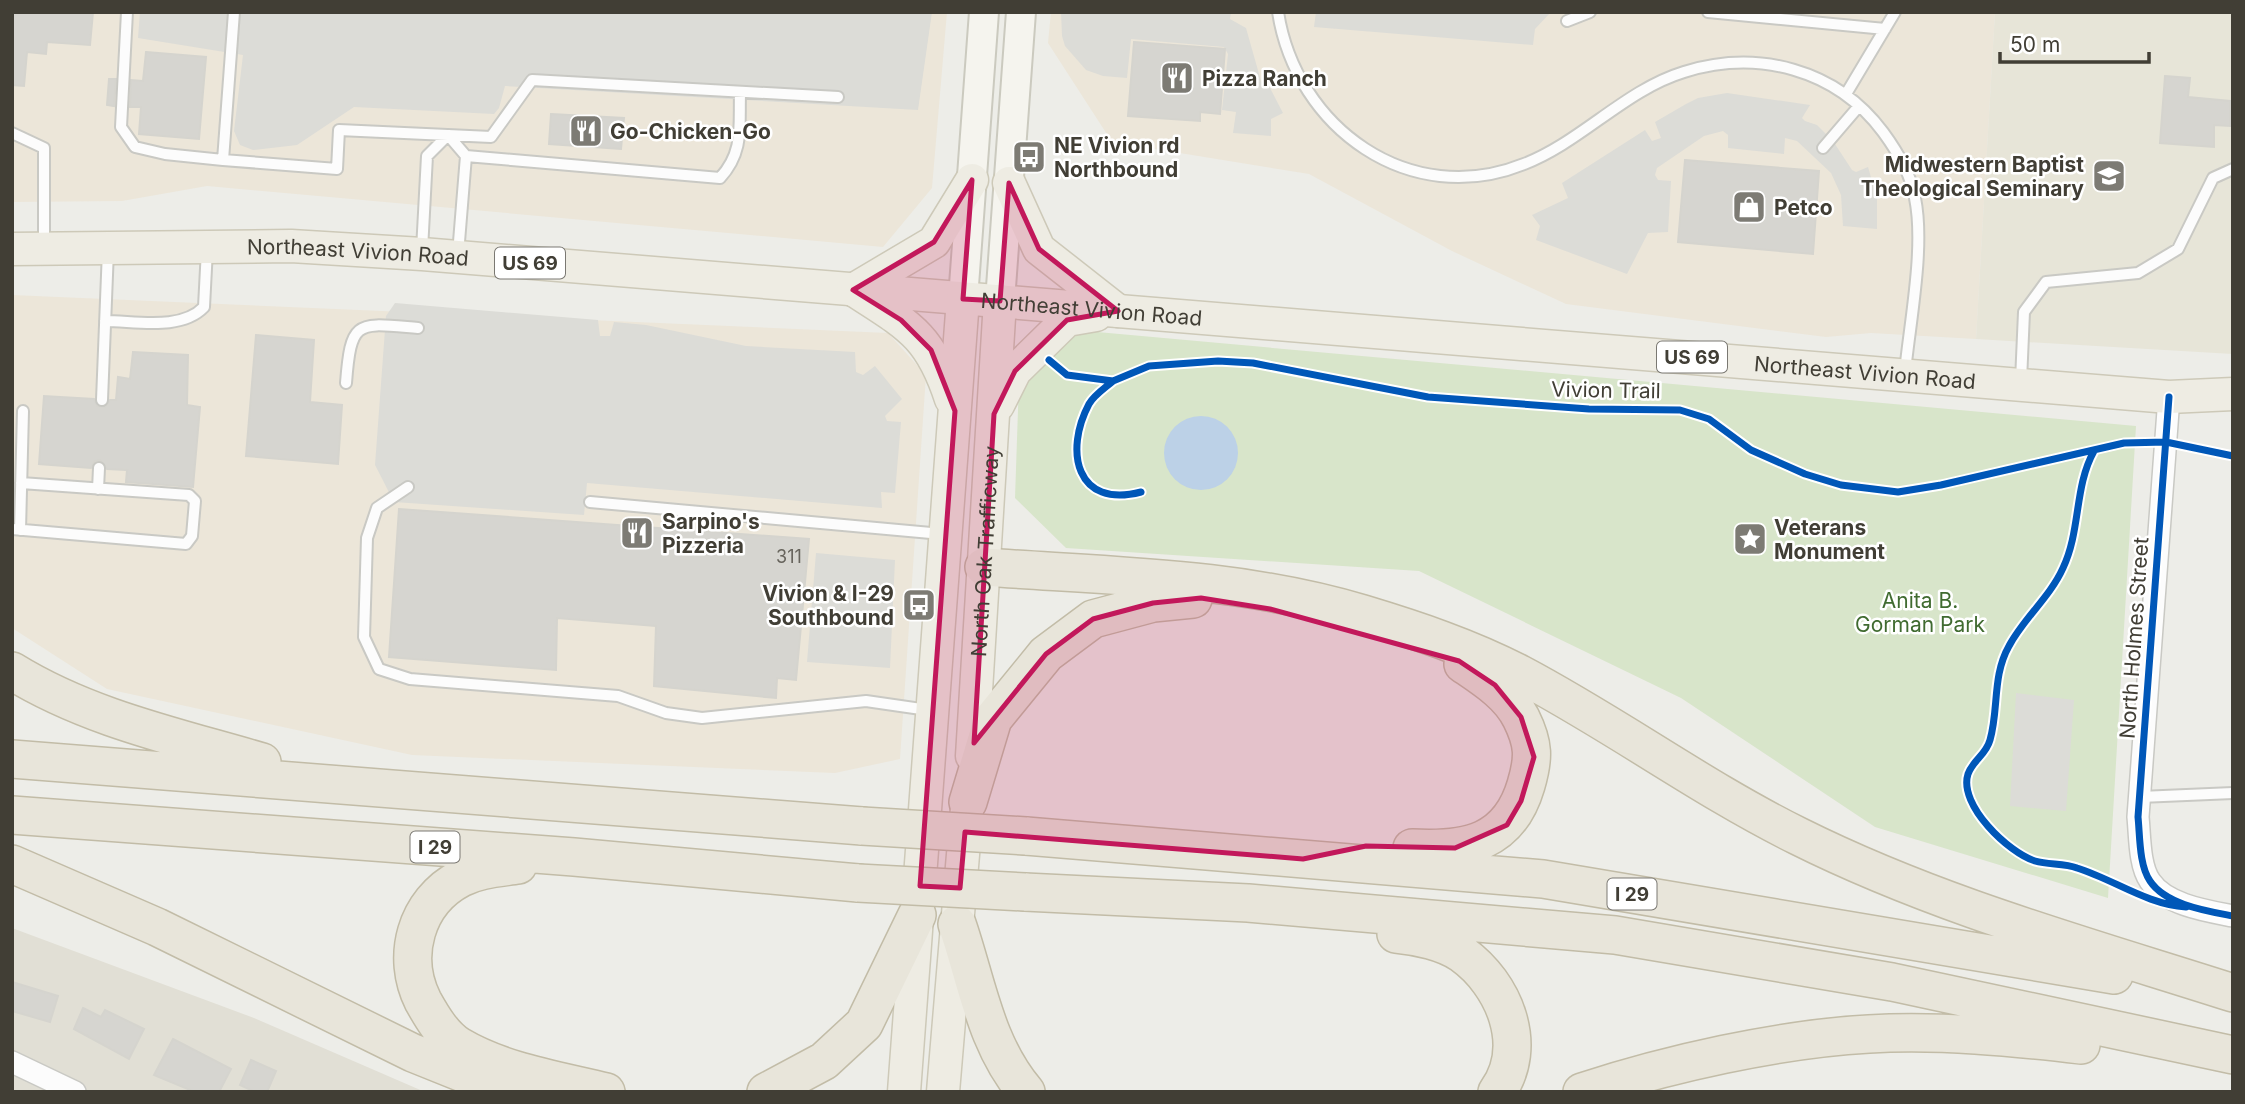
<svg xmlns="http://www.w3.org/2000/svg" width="2245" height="1104" font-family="Inter,sans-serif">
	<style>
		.residential { fill: #e1dfd5 }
		.commercial { fill: #ece6d9 }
		.education { fill: #e7e5d8 }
		.green { fill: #d8e5ca }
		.parking { fill: #dcdcd7 }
		.water { fill: #bcd1e7 }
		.building { fill: #d6d5d0; stroke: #d5d4ce; stroke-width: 2 }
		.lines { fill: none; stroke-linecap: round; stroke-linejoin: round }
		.service-casing { stroke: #c9c9c4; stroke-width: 14 }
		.minor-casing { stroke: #c9c9c4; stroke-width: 24 }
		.secondary-casing { stroke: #cbcabf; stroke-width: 32 }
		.primary-casing { stroke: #cdc9b8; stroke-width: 35 }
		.motorway-casing { stroke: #c2bca7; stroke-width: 40 }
		.service { stroke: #fcfcfc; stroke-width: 10 }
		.minor { stroke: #fcfcfc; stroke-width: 21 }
		.secondary { stroke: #f5f4ee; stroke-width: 28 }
		.primary { stroke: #eeece3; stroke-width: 32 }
		.motorway { stroke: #e8e5da; stroke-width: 37 }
		.motorway-bridge-casing { stroke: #c2bca7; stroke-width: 40; stroke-linecap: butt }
		.motorway-bridge { stroke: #e8e5da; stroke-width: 37 }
		.cycleway-casing { stroke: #fff; stroke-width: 11 }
		.cycleway { stroke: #0057b8; stroke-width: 7 }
		.marked { fill: #c2185b; fill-opacity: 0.2; stroke: #c2185b; stroke-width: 5; stroke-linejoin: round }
		.labels { text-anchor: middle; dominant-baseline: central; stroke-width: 5; stroke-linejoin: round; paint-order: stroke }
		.number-label { font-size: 18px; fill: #67645c }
		.shield { fill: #fff; stroke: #7a7872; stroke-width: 2 }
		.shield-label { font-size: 19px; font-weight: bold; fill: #413e35 }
		.poi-label { font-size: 21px; font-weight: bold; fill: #413e35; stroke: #fff; text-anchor: start }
		.street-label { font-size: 21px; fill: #413e35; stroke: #fff }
		.park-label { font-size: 21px; fill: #406b30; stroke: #fff }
	</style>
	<rect width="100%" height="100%" fill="#edede8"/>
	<!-- residential -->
	<path class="residential" d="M12,928l242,90 171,74h-413z"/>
	<!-- commercial -->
	<path class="commercial" d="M12,12h935l-15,176 -49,59 -676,-61 -85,15 -110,1z
		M1051,12h944l-19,327 -105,-6 -45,4 -260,-33 -114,-53 -143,-77 -197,-32 -64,-99z
		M12,295l876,38 38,42 -26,384 -65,14 -423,-18 -305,-66 -95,-61z"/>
	<!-- education -->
	<path class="education" d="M1995,12h238v342l-257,-15z"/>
	<!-- green -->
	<path class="green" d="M1064,329l1072,97 -28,472 -233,-71 -194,-129 -262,-127 -353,-23 -51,-50 4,-118z"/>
	<!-- parking -->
	<path class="parking" d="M140,12h792l-14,98 -413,-24 -6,22 -5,6 -140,-7 -57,38 -44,5 -13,-5 -6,-14 9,-76 -105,-17z
		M1061,12h170l-1,7 16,9 15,53 8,5 14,27 -12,6v17l-38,-3 3,-21 -14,-2 6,-56 -4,-7 -93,-8 -4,39 -24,-2 -17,-6 -21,-24 -3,-10z
		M1316,12h235l-16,17 -2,16 -219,-18z
		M1727,93l83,12 -8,13 3,3 12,4 16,16 19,29 4,2 12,-5 9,31v31l-34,-3 -2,-31 -10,-22 -34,-32 -12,-3 -1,16 -56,-6v-13l-5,-4 -19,5 -47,32 -2,7 3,5 13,1 -3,51 -20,1 -21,41 -91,-34 4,-14 -8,-11 36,-17 -6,-15 83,-53 7,11 9,-3 -6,-16 31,-18 12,-6z
		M395,303l203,17 2,16h10l4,-14 32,3 100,21 109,6 1,20 7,3 12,-9 27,33 -17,17 2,5 14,1 -6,71 -14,-1 1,16 -295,-25 -3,32 -190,-13 -19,-37 11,-149z
		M816,553l79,7 -5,108 -83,-6z
		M2016,693l58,7 -8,111 -56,-5z"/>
	<!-- water -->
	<path class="water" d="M1164 453a37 37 0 1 1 74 0a37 37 0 1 1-74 0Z"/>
	<!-- building -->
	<path class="building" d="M12,12h81l-3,33 -43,-3 -1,12 -19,-2 -3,34 -12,-1z
		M1134,42l91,7 -5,65 -20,-2v9l-72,-5z
		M146,52l60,5 -7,82 -60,-5 2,-27h-11l1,-27 12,1z
		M2165,76l25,2 -2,19 42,4v25l-16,-1v22l-54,-4z
		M109,79h7l-2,27 -7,-1z
		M551,114l73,4 -3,31 -72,-5z
		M1685,160l134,11 -6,83 -135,-12z
		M256,335l58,5 -4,62 32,3 -4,59 -92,-8z
		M133,352l55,3 -1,50 13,2 -7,80 -67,-5 1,-12 -20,-1 -7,-9 -5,1 -4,7 -52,-4 5,-68 50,3 3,7 8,1 5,-7h6l2,-23 12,2z
		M399,509l410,30 -13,141 -19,-2 -1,20 -122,-12 2,-60 -99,-8 -1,52 -167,-13z
		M12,982l46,14 -8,26 -38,-11z
		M83,1008l18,9 4,-7 39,19 -15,30 -55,-30z
		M173,1039l58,30 -12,23h-24l-41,-17z
		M251,1060l25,11 -9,21h-12l-15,-7z"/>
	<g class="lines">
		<defs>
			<path id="service" d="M127,12l-6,115 14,20 30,7 58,6
				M234,12l-11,148 114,9 2,-39 152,7 41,-57 306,17
				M1278,12c18,116 132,198 246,152 57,-22 101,-74 160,-92 74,-23 152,-3 199,60 14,19 28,42 32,66 10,49 -5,123 -10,174
				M1708,12l177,17
				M1567,21l23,-9
				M1846,94l49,-82
				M12,133l32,15v97
				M1823,148l36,-42
				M466,156l254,22c24,-26 19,-51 20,-84
				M422,250l5,-94 21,-21 18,21 -8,98
				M105,321c31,0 76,10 99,-14l3,-58
				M2021,381l3,-69 22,-30 92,-9 40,-24 35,-71 20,-9
				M346,383c5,-65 11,-60 72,-55
				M102,400l6,-150
				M408,487l-31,21 -10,30 -3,99 15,32 31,10 208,17 48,17 36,5 164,-17 62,9
				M98,489l1,-21
				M590,502l352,32
				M12,529l174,15 6,-8 3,-35 -6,-6 -168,-12
				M20,530l3,-119
				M2140,797l93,-4"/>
			<path id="minor" d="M2169,397l-31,420c2,19 1,48 12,64 16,24 57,30 83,35
				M12,1062l63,30"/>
			<path id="secondary" d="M963,299l21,-287
				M1000,301l21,-289"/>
			<g id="primary">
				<path d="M1009,183l30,66 79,62"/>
				<path id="s1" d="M12,249l279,-3 131,8 1747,143 64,-3"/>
				<path d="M853,290l81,-48 38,-62"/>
				<path d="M857,292c53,34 74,45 94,107"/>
				<path d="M998,405l17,-34 52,-51 29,-5"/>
				<path id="s2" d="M972,756l28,-455"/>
				<path d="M904,1092l59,-793"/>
				<path d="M943,1092l24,-285"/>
			</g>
			<path id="motorway" d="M984,567c127,9 257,10 379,47 53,16 107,34 157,60 95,50 181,114 278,162 138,69 288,110 435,157
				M12,671c76,47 165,66 250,91
				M12,759l850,67
				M968,802l25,-83 53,-65 47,-35 60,-16 40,-4
				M12,815l562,42 284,26
				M1026,836l517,43 571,96
				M1412,848c55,3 97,-5 114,-63 8,-27 8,-41 -5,-67 -12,-24 -36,-39 -58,-54
				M12,864l145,63 256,126 97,39
				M518,865c-20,3 -39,4 -57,13 -46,24 -60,79 -38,123 9,16 20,35 36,45 44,26 98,34 147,46
				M1025,892l223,11 367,32 277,47 341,73
				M957,924c20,58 28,120 69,168
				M1396,934c21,2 49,8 66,20 42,30 68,92 35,138
				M766,1092l58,-31 40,-37 53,-109
				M1582,1092c86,-28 196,-53 287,-58 71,-4 142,3 212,11"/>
		</defs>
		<!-- service casing -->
		<use href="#service" class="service-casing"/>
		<!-- minor casing -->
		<use href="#minor" class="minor-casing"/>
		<!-- secondary casing -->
		<use href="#secondary" class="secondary-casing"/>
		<!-- primary casing -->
		<use href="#primary" class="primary-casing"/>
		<!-- motorway casing -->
		<use href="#motorway" class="motorway-casing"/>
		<!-- service -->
		<use href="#service" class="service"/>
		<!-- minor -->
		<use href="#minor" class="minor"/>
		<!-- secondary -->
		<use href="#secondary" class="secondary"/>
		<!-- primary -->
		<use href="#primary" class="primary"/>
		<!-- motorway -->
		<use href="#motorway" class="motorway"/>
		<defs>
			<path id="motorway-bridge" d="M862,826l164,10
				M858,883l167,9"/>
		</defs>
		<!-- motorway-bridge casing -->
		<use href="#motorway-bridge" class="motorway-bridge-casing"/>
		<!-- motorway-bridge -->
		<use href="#motorway-bridge" class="motorway-bridge"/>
		<defs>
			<path id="cycleway" d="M1049,360l18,15 46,6 36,-15 69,-5 35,2 175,34 161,12 91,1 29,9 42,31 54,24 36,11 57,7 43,-7 183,-42 42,-1 67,14
				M1113,381c-8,7 -19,14 -24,23 -25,47 -13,105 52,88
				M2169,397l-31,420c2,19 1,48 12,64 16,24 57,30 83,35
				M2094,451c-20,36 -13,79 -31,117 -13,29 -39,50 -54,78 -17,30 -10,63 -19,94 -4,15 -17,20 -22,34 -10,31 41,79 67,87 14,4 29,2 42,7 38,12 69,36 109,39"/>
		</defs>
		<!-- cycleway casing -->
		<use href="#cycleway" class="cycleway-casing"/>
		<!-- cycleway -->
		<use href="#cycleway" class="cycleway"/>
	</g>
	<!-- marked area -->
	<path class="marked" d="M972,180l-9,119 37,2 9,-118 30,66 79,62 -51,9 -52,51 -21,43 -20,329 72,-89 47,-35 60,-16 48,-5 69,11 189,52 36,24 26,32 13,40 -13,44 -14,24 -52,23 -89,-2 -63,13 -338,-27 -5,56 -40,-2 35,-475 -24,-61 -30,-30 -48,-30 81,-48z"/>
	<!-- icons -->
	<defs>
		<symbol id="restaurant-square" viewBox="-11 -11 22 22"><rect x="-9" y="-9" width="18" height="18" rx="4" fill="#7d7b74" stroke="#fff"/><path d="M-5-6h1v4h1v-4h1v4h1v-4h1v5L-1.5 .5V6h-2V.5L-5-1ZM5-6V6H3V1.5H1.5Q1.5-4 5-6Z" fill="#fff"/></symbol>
		<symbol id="bus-square" viewBox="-11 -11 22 22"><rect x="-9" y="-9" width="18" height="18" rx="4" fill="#7d7b74" stroke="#fff"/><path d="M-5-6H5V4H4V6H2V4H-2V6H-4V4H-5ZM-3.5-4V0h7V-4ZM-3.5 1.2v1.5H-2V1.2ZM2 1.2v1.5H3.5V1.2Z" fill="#fff"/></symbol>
		<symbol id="university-square" viewBox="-11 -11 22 22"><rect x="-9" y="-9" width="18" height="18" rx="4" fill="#7d7b74" stroke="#fff"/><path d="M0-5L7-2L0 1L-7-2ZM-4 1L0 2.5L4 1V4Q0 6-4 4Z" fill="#fff"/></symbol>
		<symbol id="shop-square" viewBox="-11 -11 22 22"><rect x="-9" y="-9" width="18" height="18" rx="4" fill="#7d7b74" stroke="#fff"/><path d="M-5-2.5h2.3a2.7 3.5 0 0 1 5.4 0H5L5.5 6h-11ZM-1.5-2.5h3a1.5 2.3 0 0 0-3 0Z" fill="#fff"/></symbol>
		<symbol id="sight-square" viewBox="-11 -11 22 22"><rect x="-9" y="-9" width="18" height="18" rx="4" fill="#7d7b74" stroke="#fff"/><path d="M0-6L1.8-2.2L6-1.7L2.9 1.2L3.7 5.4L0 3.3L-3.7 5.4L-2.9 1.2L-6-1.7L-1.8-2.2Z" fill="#fff"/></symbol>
	</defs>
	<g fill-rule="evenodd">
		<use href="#restaurant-square" x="1158" y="59" width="38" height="38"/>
		<use href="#restaurant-square" x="567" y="112" width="38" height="38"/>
		<use href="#bus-square" x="1010" y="138" width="38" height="38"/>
		<use href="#university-square" x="2090" y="157" width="38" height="38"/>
		<use href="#shop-square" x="1730" y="188" width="38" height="38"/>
		<use href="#restaurant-square" x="618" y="514" width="38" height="38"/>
		<use href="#sight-square" x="1731" y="520" width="38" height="38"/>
		<use href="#bus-square" x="900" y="586" width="38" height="38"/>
	</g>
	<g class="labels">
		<!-- number labels -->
		<g class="number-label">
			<text x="789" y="556">311</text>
		</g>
		<!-- shield labels -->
		<g class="shield">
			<rect x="495" y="247.5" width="70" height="31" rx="5"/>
			<rect x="1657" y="341.5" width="70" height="31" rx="5"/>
			<rect x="410.5" y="831.5" width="49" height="31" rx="5"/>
			<rect x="1607.5" y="878.5" width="49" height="31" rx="5"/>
		</g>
		<g class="shield-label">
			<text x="530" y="263">US 69</text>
			<text x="1692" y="357">US 69</text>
			<text x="435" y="847">I 29</text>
			<text x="1632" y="894">I 29</text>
		</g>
		<!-- poi labels -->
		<g class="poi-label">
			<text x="1202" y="78">Pizza Ranch</text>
			<text x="610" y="131">Go-Chicken-Go</text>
			<text x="1054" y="145">NE Vivion rd<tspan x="1054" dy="24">Northbound</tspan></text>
			<text x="2084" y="164" text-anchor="end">Midwestern Baptist<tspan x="2084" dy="24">Theological Seminary</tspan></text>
			<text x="1774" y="207">Petco</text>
			<text x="662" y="521">Sarpino's<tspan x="662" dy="24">Pizzeria</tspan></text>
			<text x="1774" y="527">Veterans<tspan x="1774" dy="24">Monument</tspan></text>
			<text x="894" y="593" text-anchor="end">Vivion &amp; I-29<tspan x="894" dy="24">Southbound</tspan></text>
		</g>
		<!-- street labels -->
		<g class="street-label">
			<text stroke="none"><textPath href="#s1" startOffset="346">Northeast Vivion Road</textPath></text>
			<text stroke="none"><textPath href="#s1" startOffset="1082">Northeast Vivion Road</textPath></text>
			<text stroke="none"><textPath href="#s1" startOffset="1858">Northeast Vivion Road</textPath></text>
			<text transform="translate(1606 390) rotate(1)">Vivion Trail</text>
			<text stroke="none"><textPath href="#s2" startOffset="205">North Oak Trafficway</textPath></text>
			<text transform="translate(2134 638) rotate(-86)">North Holmes Street</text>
		</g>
		<!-- park labels -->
		<g class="park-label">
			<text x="1920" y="600">Anita B.<tspan x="1920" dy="24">Gorman Park</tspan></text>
		</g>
	</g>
	<!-- border -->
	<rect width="2245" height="1104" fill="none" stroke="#413e35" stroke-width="28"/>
	<!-- scale -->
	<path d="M2000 52v10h149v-10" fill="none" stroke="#413e35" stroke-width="3.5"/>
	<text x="2010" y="52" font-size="21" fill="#413e35" stroke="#ffffff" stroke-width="5" paint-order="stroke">50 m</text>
</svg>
